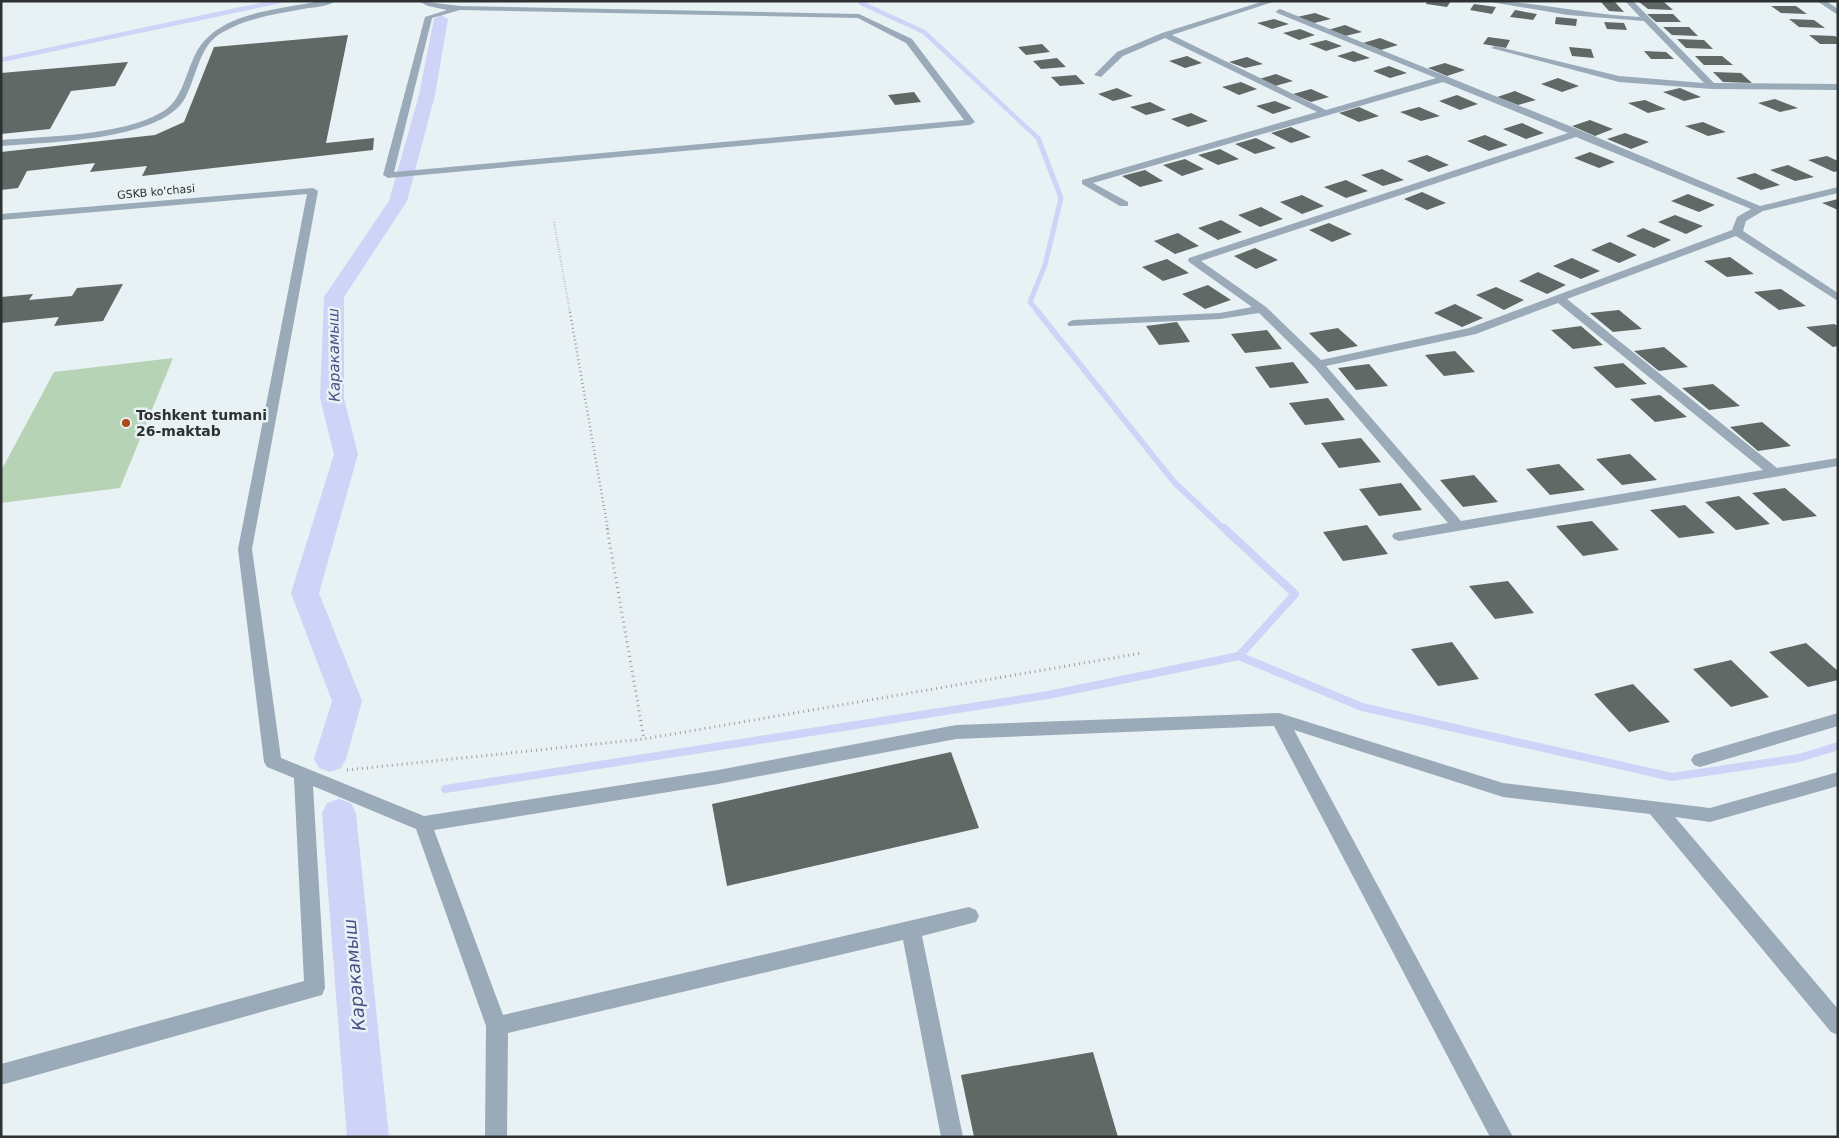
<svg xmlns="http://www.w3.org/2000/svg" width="1839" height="1138" font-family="'DejaVu Sans',sans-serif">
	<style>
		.green { fill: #b7d3b6 }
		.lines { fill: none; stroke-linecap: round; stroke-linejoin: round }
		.stream-far3 { stroke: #ced3f7; stroke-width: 4.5 }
		.stream-far2 { stroke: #ced3f7; stroke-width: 5 }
		.stream-far1 { stroke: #ced3f7; stroke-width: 6 }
		.stream { stroke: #ced3f7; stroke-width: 8 }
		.canal { fill: #ced3f7; fill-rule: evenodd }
		.building { fill: #606966 }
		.path-far2 { stroke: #989fa1; stroke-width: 2; stroke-dasharray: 0.5 2; stroke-linecap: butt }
		.path-far1 { stroke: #989fa1; stroke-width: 2.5; stroke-dasharray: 1 3; stroke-linecap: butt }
		.path { stroke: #989fa1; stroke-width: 3; stroke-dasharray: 1 4; stroke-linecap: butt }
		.minor { fill: #9aaab9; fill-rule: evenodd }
		.poi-dot { fill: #ad4914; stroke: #e8f2f5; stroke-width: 2 }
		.labels { text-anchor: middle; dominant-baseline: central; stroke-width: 5; stroke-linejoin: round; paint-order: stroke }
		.far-street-label { font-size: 11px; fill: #2d3131; stroke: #e8f2f5 }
		.poi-label { font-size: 14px; font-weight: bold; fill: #2d3131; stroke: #e8f2f5; text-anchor: start }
		.water-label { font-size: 15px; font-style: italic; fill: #4b4f87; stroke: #e8f2f5 }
		.near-water-label { font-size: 18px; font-style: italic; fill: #4b4f87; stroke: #e8f2f5 }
	</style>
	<rect width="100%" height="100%" fill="#e8f2f5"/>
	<!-- green -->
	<path class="green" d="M173,358l-53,130 -119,15v-32l53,-99z"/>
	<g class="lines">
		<!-- stream-far3 -->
		<path class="stream-far3" d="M862,1l-1,2 63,29 115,107
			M1,60l279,-59"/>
		<!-- stream-far2 -->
		<path class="stream-far2" d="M1038,138l23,60 -16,67 -15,37 9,11"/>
		<!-- stream-far1 -->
		<path class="stream-far1" d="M1038,312l136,170 51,48"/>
		<!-- stream -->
		<path class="stream" d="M1224,528l71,66 -56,62
			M445,789l603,-94 191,-39 123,51 310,70 127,-19 39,-12"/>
		<!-- canal -->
		<path class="canal" d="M441,15l7,4 -13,76 -28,106 -63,96v101l14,56 -39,139 43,108 -16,58 -5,9 -11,4 -11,-4 -5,-9 18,-58 -41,-108 43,-139 -14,-56 4,-101 65,-96 30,-106 15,-76z
			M339,799l12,4 5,10 33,324h-42l-25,-324 5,-10z"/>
	</g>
	<!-- building -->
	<path class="building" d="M1427,1h24l-4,6 -21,-3z
		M1600,1h14l10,11 -15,-1z
		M1639,2h25l9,8 -25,-1z
		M1474,4l22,3 -4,7 -22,-4z
		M1771,6h25l11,8 -26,-1z
		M1515,10l22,4 -4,6 -23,-3z
		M1315,13l16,6 -17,4 -17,-6z
		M1647,14h26l8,8h-25z
		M1556,17l21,2 -1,7 -21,-2z
		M1274,19l15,5 -17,5 -15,-6z
		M1789,19l25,1 11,8 -26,-1z
		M1604,22l20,1 3,7 -20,-1z
		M1345,25l17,7 -17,4 -17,-6z
		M1663,27h26l9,9 -26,-1z
		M1300,29l15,6 -16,5 -16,-7z
		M348,35l-22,108 48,-5 -1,12 -231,26 5,-10 -57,6 5,-9 -68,8 -9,17 -17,2v-38l154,-17 29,-13 30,-75z
		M1809,35l26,1 3,2v6h-18z
		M1488,37l22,3 -4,8 -23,-4z
		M1380,38l18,7 -17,5 -18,-7z
		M1677,39l27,1 9,9 -27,-1z
		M1326,40l16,6 -16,5 -17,-7z
		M1042,44l8,8 -24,3 -8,-8z
		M1569,47l22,2 3,9 -22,-2z
		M1353,51l17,7 -16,4 -17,-6z
		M1644,51l22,1 8,7h-23z
		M1187,56l15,7 -17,5 -16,-7z
		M1695,56h27l11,9h-29z
		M1247,57l16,7 -18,4 -16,-6z
		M1057,58l9,9 -25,2 -8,-8z
		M128,62l-13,24 -44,5 -21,38 -49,5v-61z
		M1445,63l20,7 -18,6 -19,-8z
		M1389,66l18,7 -17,5 -17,-7z
		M1713,72l28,1 11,10 -29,-1z
		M1276,74l17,7 -18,5 -16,-7z
		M1076,75l9,9 -25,2 -9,-9z
		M1558,78l21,8 -17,6 -21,-8z
		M1241,82l16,7 -18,6 -17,-8z
		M1117,88l16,8 -20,5 -15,-7z
		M1680,88l21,9 -17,4 -21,-9z
		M1311,89l18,8 -18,5 -18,-8z
		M1515,91l21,9 -18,5 -21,-8z
		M914,92l7,10 -26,3 -7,-10z
		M1457,95l21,9 -18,6 -21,-9z
		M1775,99l23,9 -18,4 -22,-9z
		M1645,100l21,9 -18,4 -20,-10z
		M1275,101l17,7 -19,6 -17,-8z
		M1150,102l16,8 -20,5 -16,-8z
		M1359,107l20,9 -20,6 -20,-9z
		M1419,107l21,9 -19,5 -21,-9z
		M1191,113l17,8 -20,6 -17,-8z
		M1590,120l23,9 -18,7 -23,-10z
		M1703,122l23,10 -18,4 -23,-10z
		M1522,123l22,10 -18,6 -23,-10z
		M1291,127l20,10 -20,6 -20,-10z
		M1625,133l24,9 -18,7 -24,-10z
		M1485,135l23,10 -19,6 -22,-10z
		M1256,138l20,10 -21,6 -20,-10z
		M1220,149l19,10 -21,6 -20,-10z
		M1590,152l25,10 -16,6 -25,-10z
		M1427,155l22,10 -20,7 -22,-11z
		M1827,156l11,5v10l-4,1 -26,-12z
		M1185,159l19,10 -22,7 -19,-11z
		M1788,165l26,12 -19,4 -25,-11z
		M1382,169l22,11 -21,6 -22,-11z
		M1145,170l18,11 -23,6 -18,-11z
		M1755,173l25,12 -19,5 -25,-12z
		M1346,180l22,11 -22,7 -22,-11z
		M1422,192l24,11 -19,7 -23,-11z
		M1688,194l27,11 -16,7 -28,-11z
		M1302,195l22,11 -22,8 -22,-12z
		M1838,199v11l-16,-7z
		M1261,207l22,12 -23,8 -22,-12z
		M1675,215l28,11 -17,8 -28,-12z
		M1221,220l21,12 -24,8 -20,-12z
		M1329,223l23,11 -20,8 -23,-12z
		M1643,228l28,12 -17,8 -28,-12z
		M1178,233l21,13 -24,8 -21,-13z
		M1610,242l27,13 -18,8 -28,-13z
		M1255,248l23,12 -22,9 -22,-13z
		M1730,257l24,17 -27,3 -23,-16z
		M1572,258l28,13 -19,8 -28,-13z
		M1167,259l22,14 -26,8 -21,-14z
		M1538,272l28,13 -19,9 -28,-13z
		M123,284l-20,37 -49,5 5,-9 -58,6v-26l32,-3 -4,6 43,-4 5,-8z
		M1208,285l23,15 -26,9 -23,-15z
		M1496,287l28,13 -20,10 -28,-15z
		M1781,289l25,17 -27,4 -25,-18z
		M1455,304l28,14 -21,9 -28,-14z
		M1619,310l23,19 -29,3 -23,-19z
		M1177,322l13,20 -31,3 -13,-19z
		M1834,324l4,2v20l-5,1 -27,-20z
		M1581,326l22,19 -30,4 -22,-19z
		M1338,328l20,18 -30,6 -19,-19z
		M1267,330l15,19 -37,4 -14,-19z
		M1664,347l24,20 -29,4 -25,-20z
		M1455,351l20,21 -31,4 -19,-21z
		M1293,362l16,21 -39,5 -15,-21z
		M1623,363l24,21 -31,4 -23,-21z
		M1369,364l19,22 -32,4 -18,-22z
		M1713,384l27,22 -31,4 -27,-22z
		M1660,395l27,22 -32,5 -25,-23z
		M1328,398l17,22 -40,5 -16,-22z
		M1762,422l29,24 -33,5 -28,-24z
		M1361,438l20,24 -42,6 -18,-25z
		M1630,454l27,26 -35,5 -26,-26z
		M1559,464l26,26 -35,5 -24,-26z
		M1474,475l24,27 -35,5 -23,-27z
		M1401,483l21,27 -43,6 -20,-27z
		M1785,488l32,28 -34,5 -31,-28z
		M1739,496l31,28 -34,6 -31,-28z
		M1685,505l30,28 -36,5 -29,-28z
		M1592,521l27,29 -36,6 -27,-30z
		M1367,525l21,29 -45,7 -20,-29z
		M1508,581l26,32 -39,6 -26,-33z
		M1452,642l27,37 -41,7 -27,-37z
		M1806,643l32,28v9l-30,7 -39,-35z
		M1731,660l38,37 -38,10 -38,-38z
		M1633,684l37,38 -41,10 -35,-38z
		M951,752l28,76 -252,58 -15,-82z
		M1093,1052l25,85h-144l-13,-62z"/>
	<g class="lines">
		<!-- path-far2 -->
		<path class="path-far2" d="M554,222l16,91"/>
		<!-- path-far1 -->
		<path class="path-far1" d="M570,312l38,218"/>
		<!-- path -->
		<path class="path" d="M607,528l37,211
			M347,770l297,-31 498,-86"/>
		<!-- minor -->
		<path class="minor" d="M320,1h16c-9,6 -23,6 -33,8 -27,5 -56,9 -80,23 -25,13 -26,46 -39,68 -26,41 -137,42 -183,46v-6c47,-4 120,-4 161,-28 19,-10 23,-36 32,-55 20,-45 83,-47 126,-56z
			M418,1l42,5 399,8 53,25 63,83 -5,3 -582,53 -5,-3 42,-158 22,-7 -19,-4zM460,10l398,8 48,25 58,77 -570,52 38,-154z
			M1264,1h12l-104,34 154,75 110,-32 -159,-65 -1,-2 4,-2 302,122 178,75 78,-19v6l-75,18 -17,10 -3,10 95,62v8l-102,-65 -169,63 210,169 61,-10v8l-439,75 -5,-2 -2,-3 2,-3 54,-10 -134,-156 -55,-54 -39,6 -151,7 -2,-2 2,-2 4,-2 147,-7 32,-6 -63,-45 -1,-2 1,-2 379,-125 -125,-51 -350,101 35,19v4h-8l-38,-22v-4l235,-68 -152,-74 -42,18 -22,21 -7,-2 23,-23 45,-19zM1576,137l175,72 -14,8 -5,13 -263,98 -148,32 -55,-53 -65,-46zM1558,303l205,167 -302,51 -135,-155 150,-32z
			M1485,1c51,0 103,14 155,16l-15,-16h8l81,82 124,1v6l-126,-1 -93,-7 -128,-34 4,-2 124,30 85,7 -60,-62 -76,-6z
			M1817,1h9l12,8v6z
			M313,188l5,3 -66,358 29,209 143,58 294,-46 238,-45 323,-12 224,70 207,25 128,-36v14l-128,36 -35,-5 163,192v26l-7,-3 -181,-218 -147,-17 -209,-67 219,407h-23l-216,-411 -318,13 -238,45 -284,46 69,185 466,-108 7,3 3,6 -3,6 -54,14 41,201h-22l-38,-197 -395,93 -1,104h-22l1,-111 -70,-197 -103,-43 12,202 -3,7 -321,90v-21l303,-83 -10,-203 -27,-11 -3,-5 -26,-213 69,-355 -306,26v-6z
			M1838,713v13l-138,41 -6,-2 -3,-5 3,-5 6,-2z"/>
	</g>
	<!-- markers -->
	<circle class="poi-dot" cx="126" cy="423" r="5"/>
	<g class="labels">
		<!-- far-street labels -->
		<g class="far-street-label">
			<text transform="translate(156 192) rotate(-5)">GSKB ko'chasi</text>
		</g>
		<!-- poi labels -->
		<g class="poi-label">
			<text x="136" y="415">Toshkent tumani<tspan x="136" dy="16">26-maktab</tspan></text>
		</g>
		<!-- water labels -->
		<g class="water-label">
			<text transform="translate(334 355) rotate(-91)">Каракамыш</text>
		</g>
		<!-- near-water labels -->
		<g class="near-water-label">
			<text transform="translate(354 975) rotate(-95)">Каракамыш</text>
		</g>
	</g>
	<!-- border -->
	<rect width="1839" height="1138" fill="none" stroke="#2d3131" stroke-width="5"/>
</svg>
